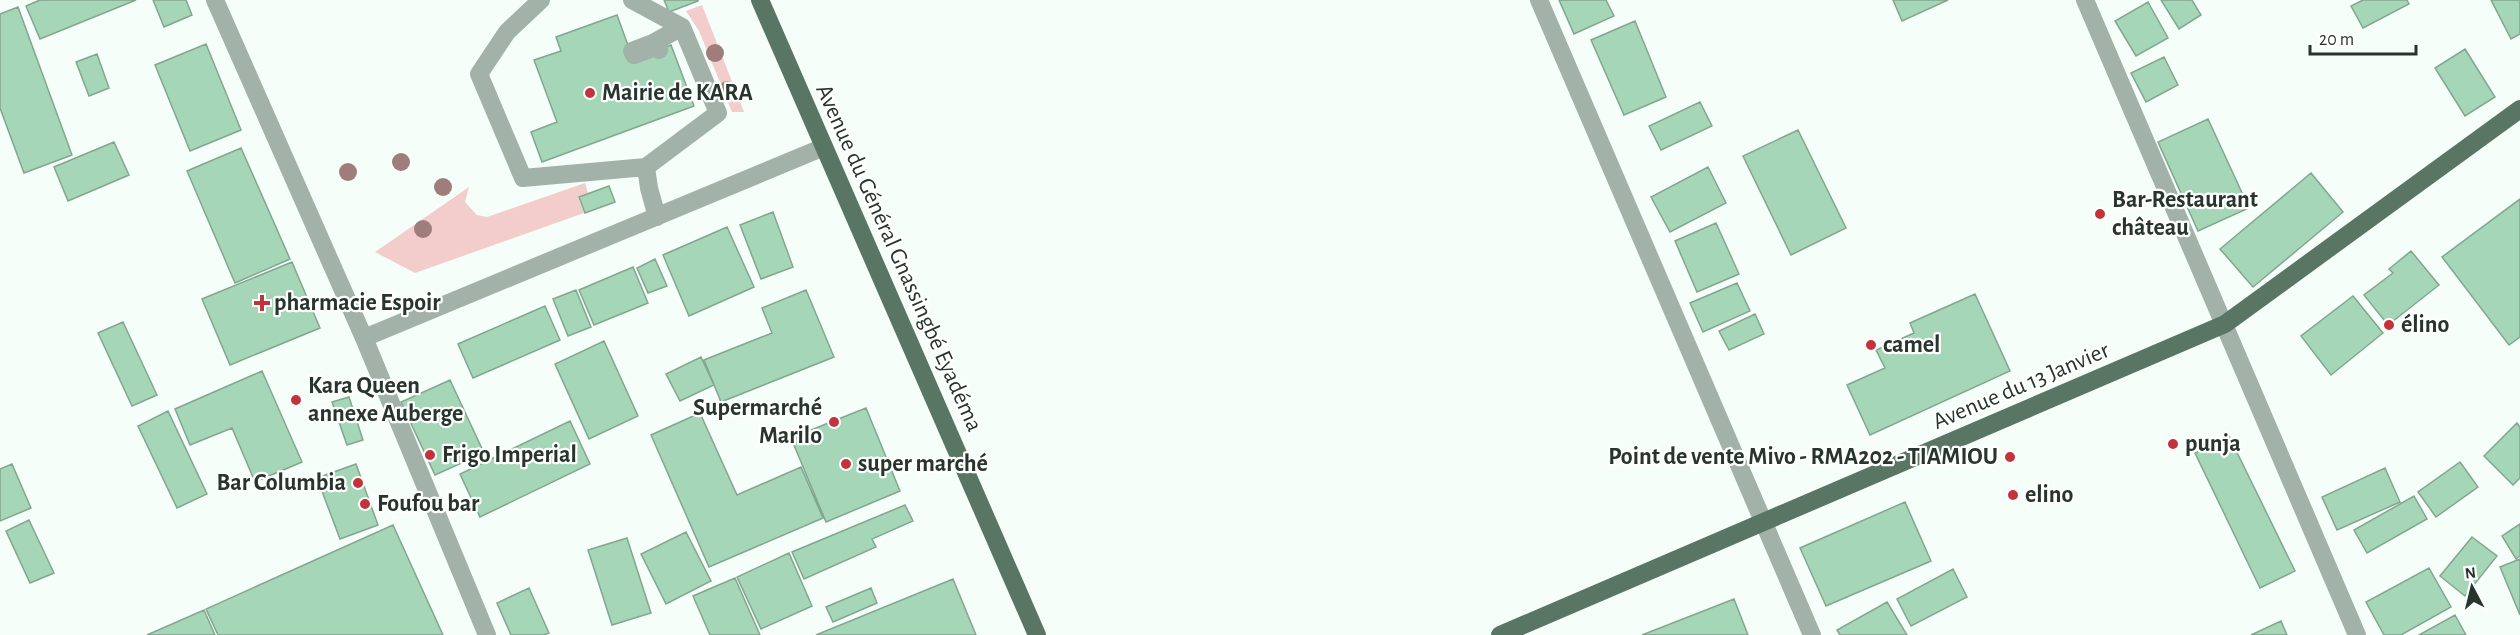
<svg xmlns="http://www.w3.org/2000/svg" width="2520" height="635" font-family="'Alegreya Sans',sans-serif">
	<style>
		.green { fill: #f2cdcb }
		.building { fill: #a4d6b7; stroke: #83a690; stroke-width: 1.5 }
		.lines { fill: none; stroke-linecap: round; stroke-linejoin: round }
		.minor { stroke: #a3b2a8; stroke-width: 18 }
		.major { stroke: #597564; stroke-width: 18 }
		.tree { fill: #9f7d7d }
		.poi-dot { fill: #c3333c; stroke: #fff; stroke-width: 2 }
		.labels { text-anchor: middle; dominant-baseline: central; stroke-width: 4.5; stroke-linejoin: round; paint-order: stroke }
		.poi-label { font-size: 24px; font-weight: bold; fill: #27352c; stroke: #fff; text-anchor: start }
		.street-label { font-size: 24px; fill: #27352c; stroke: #fff }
	</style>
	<rect width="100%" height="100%" fill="#f6fef9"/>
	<!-- green -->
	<path class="green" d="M702,5l42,107h-12l-33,-81 -13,-20z
		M585,183l3,10 -10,4 6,16 -169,60 -40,-21 94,-65 -4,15 12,13 10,2z"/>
	<!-- building -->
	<path class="building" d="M40,0h96l-96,39 -14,-33z
		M153,0h33l6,15 -28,12z
		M664,0h34v1l-29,11z
		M1559,0h47l8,16 -40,18z
		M1893,0h55l-46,21z
		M2161,0h31l9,15 -22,14z
		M2363,0h44l2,4 -46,24 -12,-22z
		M2491,0h29v34l-9,5z
		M2148,2l20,36 -32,18 -21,-35z
		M18,7l54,148 -48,18 -24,-65v-94z
		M617,15l16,44 38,-14 23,61 -152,56 -11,-30 26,-10 -23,-62 27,-9 -5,-14z
		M1635,21l31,76 -42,18 -33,-75z
		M206,44l35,86 -51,21 -35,-86z
		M2465,49l30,48 -30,19 -30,-48z
		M97,54l12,34 -20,8 -13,-34z
		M2164,57l14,28 -32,17 -15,-29z
		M1700,102l12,24 -51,24 -12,-24z
		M2208,119l41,89 -51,23 -40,-89z
		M1798,130l48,98 -55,27 -48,-99z
		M114,142l15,33 -61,26 -14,-34z
		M241,148l49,111 -55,24 -48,-112z
		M1708,167l18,36 -56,29 -19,-35z
		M2311,173l32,39 -90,75 -33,-38z
		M609,186l6,16 -30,11 -6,-16z
		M2520,199v138l-11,8 -67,-88z
		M773,212l20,55 -32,12 -21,-54z
		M1716,223l23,51 -42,18 -22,-51z
		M727,227l27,60 -65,29 -26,-61z
		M2411,251l28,34 -51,40 -24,-30 29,-22 -4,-4z
		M655,259l12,27 -19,7 -11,-25z
		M292,262l28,66 -90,37 -28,-66z
		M633,267l15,36 -54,22 -15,-35z
		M1737,283l13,28 -47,21 -13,-29z
		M576,290l15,37 -23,9 -15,-37z
		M806,290l28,67 -113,45 -17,-42 68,-27 -10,-25z
		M1975,294l35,77 -140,64 -23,-50 38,-17 -9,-18 38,-17 -4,-10z
		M2353,296l30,37 -52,42 -30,-39z
		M545,306l15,34 -87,38 -15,-34z
		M1755,314l9,20 -35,16 -10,-19z
		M123,322l34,73 -25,11 -34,-73z
		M604,341l34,75 -49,23 -34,-75z
		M701,357l13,28 -34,16 -14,-27z
		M262,371l40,91 -47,20 -23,-54 -42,17 -15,-36z
		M450,380l34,73 -49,22 -34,-73z
		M349,397l14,43 -16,5 -15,-43z
		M866,408l34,83 -74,31 -35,-84z
		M168,411l39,83 -30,14 -39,-82z
		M700,413l37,82 64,-28 22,51 -114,49 -58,-132z
		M570,421l20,43 -110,53 -20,-43z
		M2517,423l3,4v51l-7,7 -29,-29z
		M2229,436l66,135 -35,17 -65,-135z
		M2460,462l18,25 -42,30 -18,-25z
		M12,464l19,44 -31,13v-52z
		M356,464l22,61 -38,14 -23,-61z
		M2385,468l15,34 -63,28 -15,-33z
		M2414,496l13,23 -60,34 -13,-23z
		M1905,502l26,59 -105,45 -26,-58z
		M905,505l8,16 -41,18 4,8 -72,32 -12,-27z
		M29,520l25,53 -24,10 -24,-52z
		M2520,524v32l-4,3 -14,-23z
		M393,525l50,110h-225l-12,-26z
		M686,532l25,49 -45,23 -25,-50z
		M2472,537l25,19 -32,40 -25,-20z
		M627,538l24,75 -39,12 -24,-75z
		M789,553l23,53 -51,23 -24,-52z
		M2520,559v56l-20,-48z
		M2429,568l22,39 -50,28h-17l-18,-33z
		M1953,569l14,28 -56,29 -14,-27z
		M735,578l25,57h-50l-17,-39z
		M953,579l23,56h-160z
		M529,588l20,45 -5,2h-33l-14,-32z
		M871,588l6,15 -44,19 -7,-15z
		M1734,599l14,36h-106z
		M1887,602l20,33h-67l-3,-5z
		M204,610l11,25h-68z
		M2455,615l11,20h-47z
		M2281,621l6,14h-36z"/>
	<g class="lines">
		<!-- minor -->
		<path class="minor" d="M215,0l149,338 123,297
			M541,0l-34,32 -28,42 44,104 123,-11 72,-54 -36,-86 -50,-27
			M1539,0l273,635
			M2085,0l272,635
			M659,50l-1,-4 -24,9 -2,-4 21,-8 29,-16
			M646,167l3,21 8,29
			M364,338l460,-191"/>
		<!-- major -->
		<path class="major" d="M760,0l277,635
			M1500,635l725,-311 295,-215"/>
	</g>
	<!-- trees -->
	<g class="tree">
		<circle cx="715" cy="53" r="9"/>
		<circle cx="727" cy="90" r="9"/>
		<circle cx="401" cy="162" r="9"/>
		<circle cx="348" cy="172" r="9"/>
		<circle cx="443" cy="187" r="9"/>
		<circle cx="423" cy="229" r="9"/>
	</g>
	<!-- markers -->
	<g class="poi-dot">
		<circle cx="590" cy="93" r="6"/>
		<circle cx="2100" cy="214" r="6"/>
		<path d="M259 294h6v6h6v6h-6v6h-6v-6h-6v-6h6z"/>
		<circle cx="2389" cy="325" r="6"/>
		<circle cx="1871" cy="345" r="6"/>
		<circle cx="296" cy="400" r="6"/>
		<circle cx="834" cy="422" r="6"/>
		<circle cx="2173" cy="444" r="6"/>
		<circle cx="430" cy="455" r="6"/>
		<circle cx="2010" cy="457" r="6"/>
		<circle cx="846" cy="464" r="6"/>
		<circle cx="358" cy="483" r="6"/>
		<circle cx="2013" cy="495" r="6"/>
		<circle cx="365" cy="504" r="6"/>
	</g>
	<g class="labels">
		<!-- poi labels -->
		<g class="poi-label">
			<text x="602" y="93">Mairie de KARA</text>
			<text x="2112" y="200">Bar-Restaurant<tspan x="2112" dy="28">château</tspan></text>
			<text x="274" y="303">pharmacie Espoir</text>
			<text x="2401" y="325">élino</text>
			<text x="1883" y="345">camel</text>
			<text x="308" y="386">Kara Queen<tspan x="308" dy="28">annexe Auberge</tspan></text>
			<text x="822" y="408" text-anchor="end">Supermarché<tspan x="822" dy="28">Marilo</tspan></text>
			<text x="2185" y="444">punja</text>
			<text x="442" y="455">Frigo Imperial</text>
			<text x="1998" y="457" text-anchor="end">Point de vente Mivo - RMA202 - TIAMIOU</text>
			<text x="858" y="464">super marché</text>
			<text x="346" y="483" text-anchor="end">Bar Columbia</text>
			<text x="2025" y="495">elino</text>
			<text x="377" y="504">Foufou bar</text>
		</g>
		<!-- street labels -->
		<g class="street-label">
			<text transform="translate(899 258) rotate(66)">Avenue du Général Gnassingbé Eyadéma</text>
			<text transform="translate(2021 386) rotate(-23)">Avenue du 13 Janvier</text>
		</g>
	</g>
	<!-- north arrow -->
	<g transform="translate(2472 587) rotate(353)" stroke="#ffffff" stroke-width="4.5" paint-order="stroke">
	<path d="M0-4.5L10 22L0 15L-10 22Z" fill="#27352c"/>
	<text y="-9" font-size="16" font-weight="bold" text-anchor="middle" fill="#27352c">N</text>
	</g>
	<!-- scale -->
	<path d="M2310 45v9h106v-9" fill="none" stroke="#27352c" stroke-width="3"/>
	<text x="2319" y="45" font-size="18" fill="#27352c" stroke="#ffffff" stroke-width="4.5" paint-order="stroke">20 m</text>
</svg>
